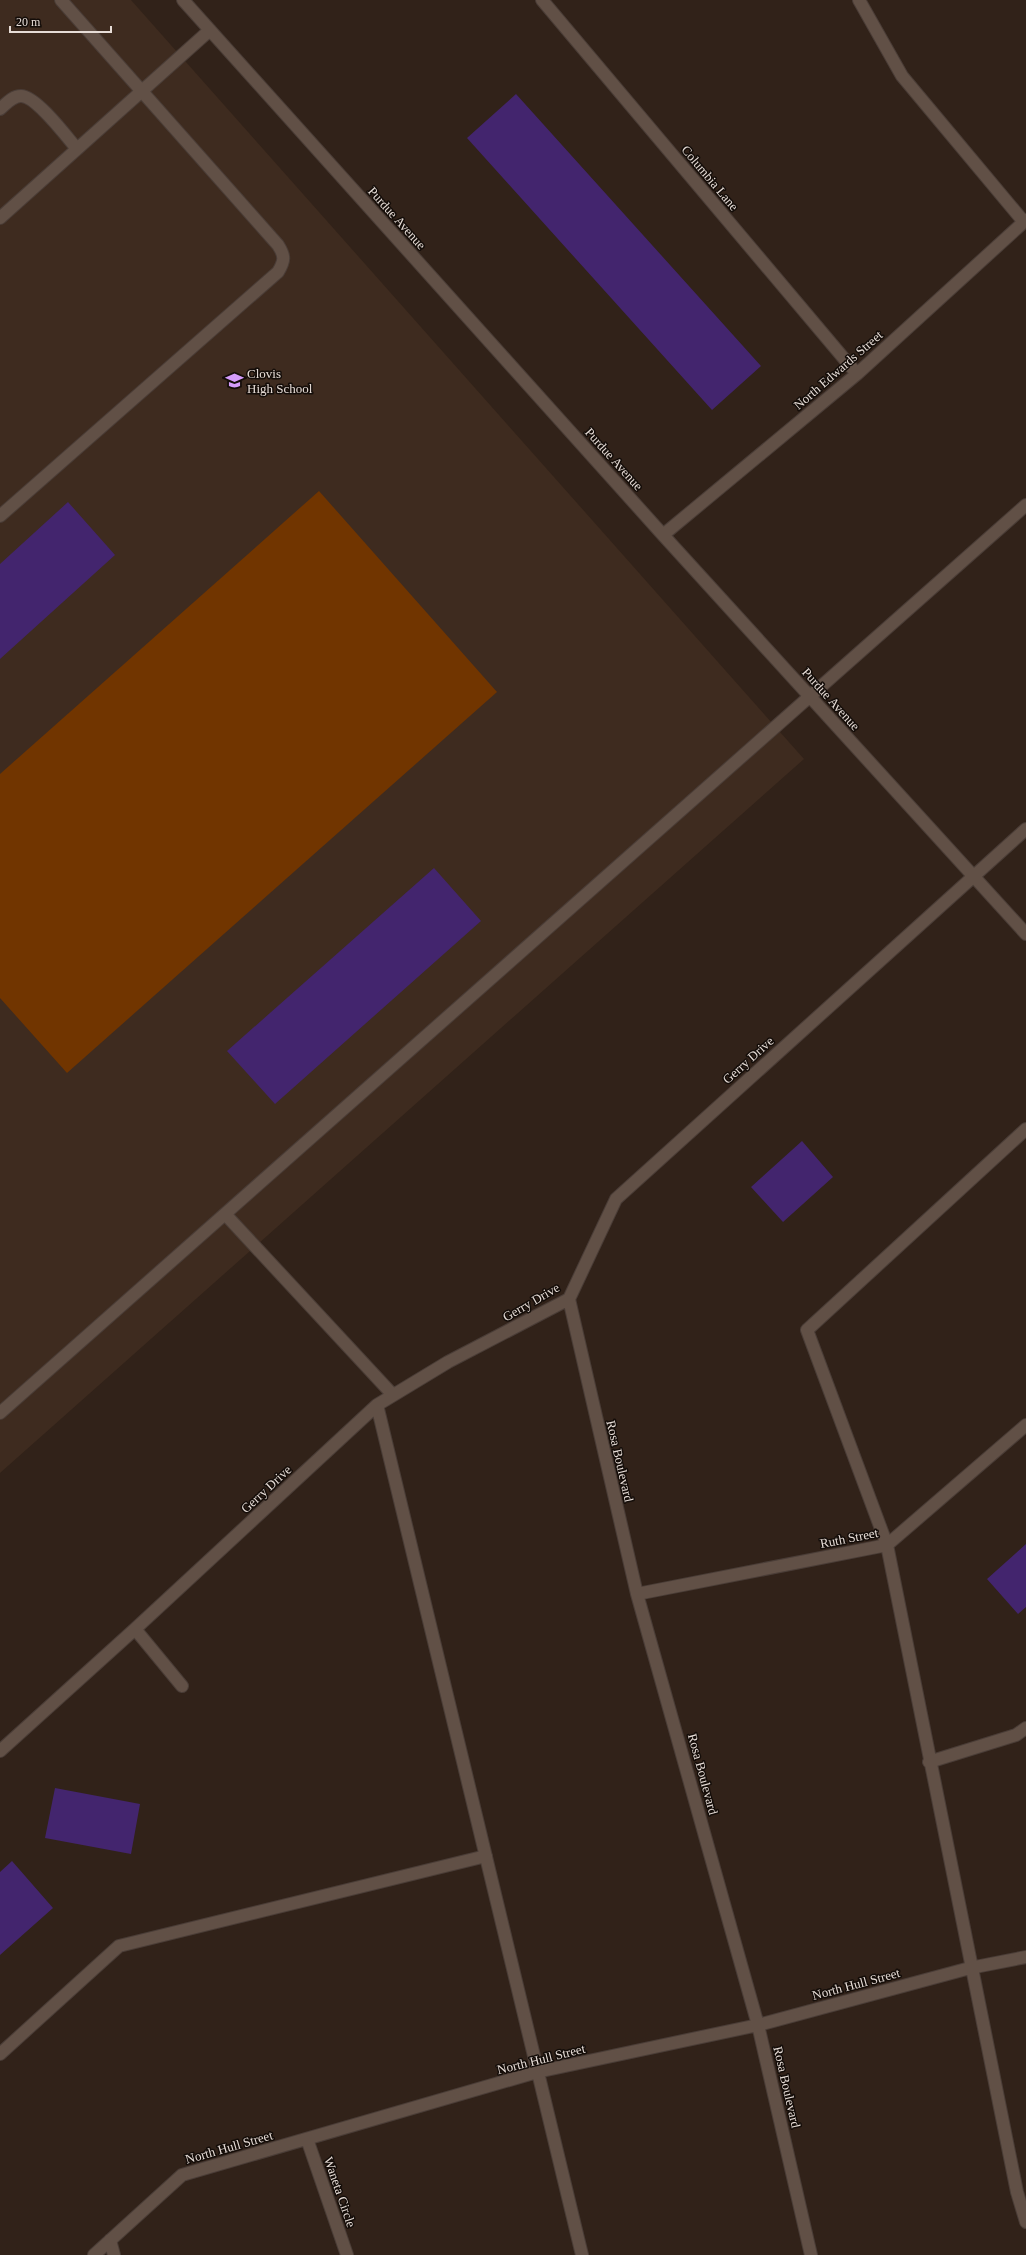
<svg xmlns="http://www.w3.org/2000/svg" width="1026" height="2255" font-family="Georgia,serif">
	<style>
		.built { fill: #3e2b1f }
		.green { fill: #713500 }
		.building { fill: #43256e }
		.lines { fill: none; stroke-linecap: round; stroke-linejoin: round }
		.minor-casing { stroke: #4a3d37; stroke-width: 14 }
		.minor { stroke: #615046; stroke-width: 12 }
		.labels { text-anchor: middle; dominant-baseline: central; stroke-width: 3; stroke-linejoin: round; paint-order: stroke }
		.street-label { font-size: 13px; fill: #e7ddd7; stroke: #140d09 }
		.poi-label { font-size: 13px; fill: #e7ddd7; stroke: #140d09; text-anchor: start }
	</style>
	<rect width="100%" height="100%" fill="#312219"/>
	<!-- built -->
	<path class="built" d="M0,0h131l673,759 -804,714z"/>
	<!-- green -->
	<path class="green" d="M319,491l178,201 -430,381 -67,-75v-224z"/>
	<!-- building -->
	<path class="building" d="M516,94l245,272 -49,44 -245,-272z
		M68,502l47,53 -115,104v-95z
		M434,868l47,53 -206,183 -48,-53z
		M802,1141l31,36 -50,45 -32,-35z
		M1026,1544v63l-8,7 -31,-35z
		M55,1788l85,16 -9,50 -86,-16z
		M12,1861l41,47 -53,47v-83z"/>
	<g class="lines">
		<defs>
			<path id="minor" d="M183,0l480,535 363,399
				M542,0l315,374
				M859,0l43,76 122,146
				M0,109c6,-5 12,-13 21,-13 15,0 46,41 56,53
				M0,218l210,-188
				M0,516l278,-244c7,-12 7,-16 0,-27l-217,-245
				M663,535l194,-161 169,-154
				M1026,1129l-219,201 80,215 130,647 9,30
				M225,1214l168,181
				M569,1299l68,295 121,431 53,230
				M377,1405l205,850
				M0,1413l1026,-908
				M637,1594l250,-49 139,-120
				M135,1629l47,57
				M0,1751l135,-122 242,-224 71,-43 121,-63 47,-100 410,-370
				M929,1762l87,-27 10,-7
				M0,2054l119,-108 367,-90
				M307,2139l40,116
				M110,2240l4,15
				M94,2255l88,-80 355,-103 221,-47 212,-57 56,-11"/>
		</defs>
		<!-- minor casing -->
		<use href="#minor" class="minor-casing"/>
		<!-- minor -->
		<use href="#minor" class="minor"/>
	</g>
	<!-- icons -->
	<defs>
		<symbol id="school-bare" viewBox="-9 -9 18 18"><path d="M0-5L7-2L0 1L-7-2ZM-4 1L0 2.5L4 1V4Q0 6-4 4Z" fill="#d59cfb" stroke="#140d09" stroke-width="2.5" paint-order="stroke"/></symbol>
	</defs>
	<g fill-rule="evenodd">
		<use href="#school-bare" x="222" y="368" width="25" height="25"/>
	</g>
	<g class="labels">
		<!-- street labels -->
		<g class="street-label">
			<text transform="translate(710 178) rotate(50)">Columbia Lane</text>
			<text transform="translate(397 218) rotate(48)">Purdue Avenue</text>
			<text transform="translate(838 370) rotate(-41)">North Edwards Street</text>
			<text transform="translate(614 459) rotate(48)">Purdue Avenue</text>
			<text transform="translate(831 699) rotate(48)">Purdue Avenue</text>
			<text transform="translate(748 1060) rotate(-42)">Gerry Drive</text>
			<text transform="translate(531 1302) rotate(-30)">Gerry Drive</text>
			<text transform="translate(620 1461) rotate(77)">Rosa Boulevard</text>
			<text transform="translate(266 1489) rotate(-43)">Gerry Drive</text>
			<text transform="translate(849 1538) rotate(-11)">Ruth Street</text>
			<text transform="translate(703 1774) rotate(75)">Rosa Boulevard</text>
			<text transform="translate(856 1984) rotate(-15)">North Hull Street</text>
			<text transform="translate(541 2059) rotate(-14)">North Hull Street</text>
			<text transform="translate(787 2087) rotate(77)">Rosa Boulevard</text>
			<text transform="translate(229 2147) rotate(-16)">North Hull Street</text>
			<text transform="translate(340 2192) rotate(71)">Waneta Circle</text>
		</g>
		<!-- poi labels -->
		<g class="poi-label">
			<text x="247" y="373">Clovis<tspan x="247" dy="15">High School</tspan></text>
		</g>
	</g>
	<!-- scale -->
	<path d="M10 26v6h101v-6" fill="none" stroke="#e7ddd7" stroke-width="2"/>
	<text x="16" y="26" font-size="12" fill="#e7ddd7" stroke="#140d09" stroke-width="3" paint-order="stroke">20 m</text>
</svg>
